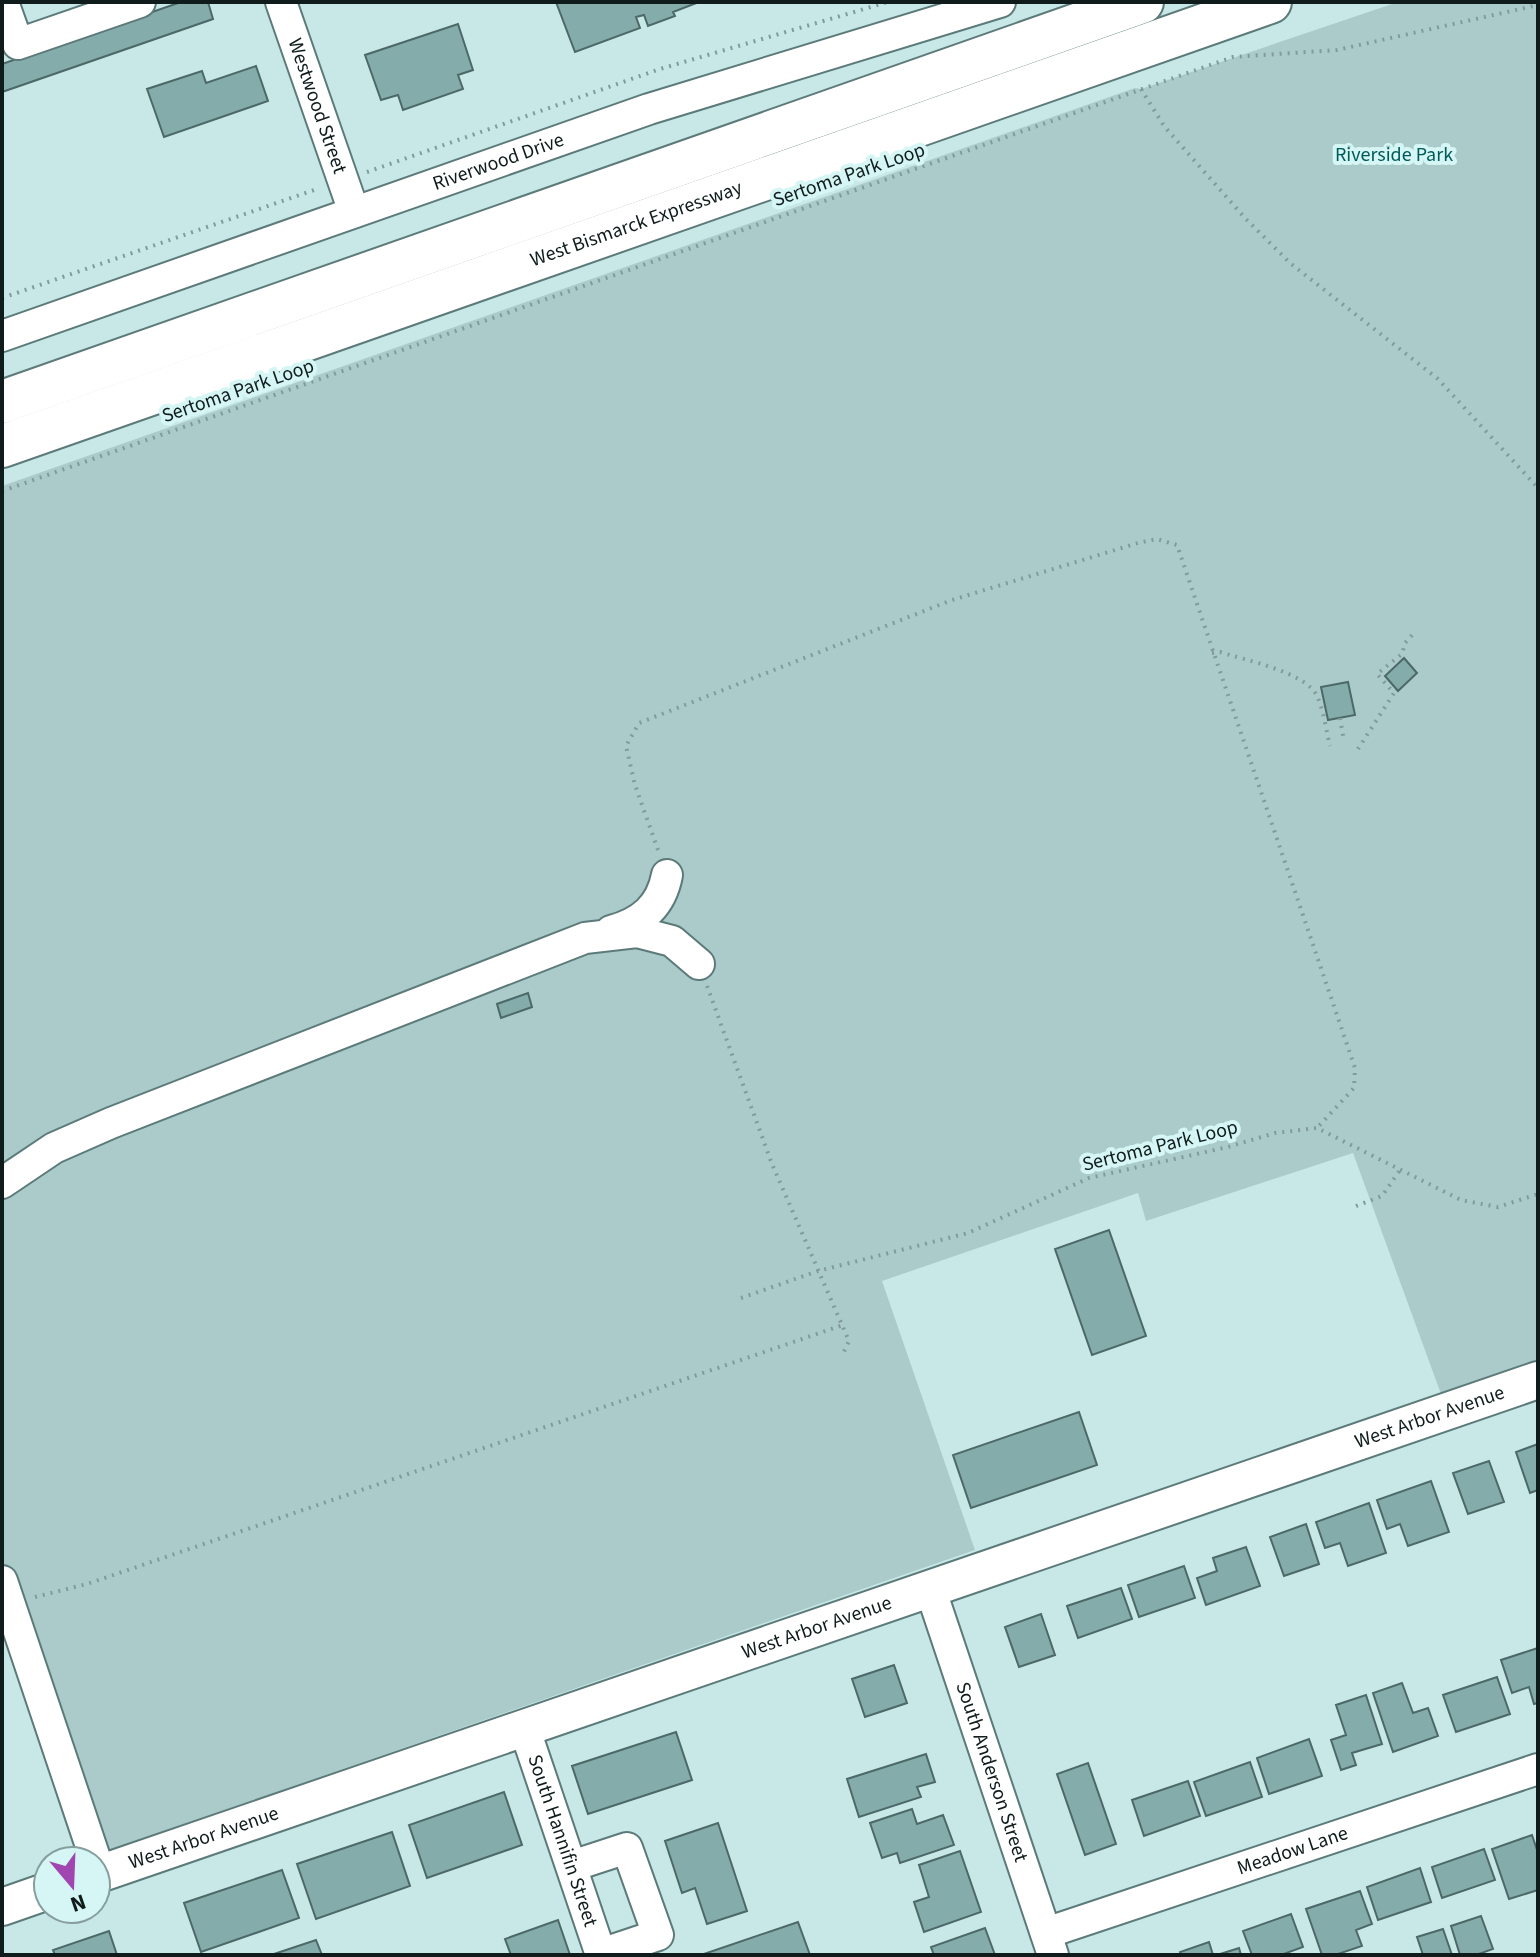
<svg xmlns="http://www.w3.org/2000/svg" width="1540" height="1957" font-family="'Source Sans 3',sans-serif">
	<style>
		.green { fill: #aacbca }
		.building { fill: #84acab; stroke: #4c6968; stroke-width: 2 }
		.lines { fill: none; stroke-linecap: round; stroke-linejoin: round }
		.minor-casing { stroke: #5c7a79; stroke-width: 34 }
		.major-casing { stroke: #5c7a79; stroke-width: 40 }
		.highway-casing { stroke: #5c7a79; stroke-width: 46 }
		.path { stroke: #829b9a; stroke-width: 4; stroke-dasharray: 2 6; stroke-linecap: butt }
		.minor { stroke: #fff; stroke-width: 30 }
		.major { stroke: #fff; stroke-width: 36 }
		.highway { stroke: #fff; stroke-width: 42 }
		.labels { text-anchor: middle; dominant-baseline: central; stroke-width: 8; stroke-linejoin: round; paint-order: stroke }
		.street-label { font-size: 20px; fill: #101c1c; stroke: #d5f6f4 }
		.park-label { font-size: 20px; fill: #005a59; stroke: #d5f6f4 }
	</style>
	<rect width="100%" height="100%" fill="#c8e8e7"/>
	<!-- green -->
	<path class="green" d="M1398,2h140v1372l-93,31 -92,-252 -207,68 -8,-28 -256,88 93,269 -889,308 -84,-245v-1127l1133,-398 6,1z"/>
	<!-- building -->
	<path class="building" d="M181,2h27l5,17 -211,73v-28z
		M556,2h143l-26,10 2,4 -27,10 -4,-11 -8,2 4,11 -65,24z
		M458,24l15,46 -15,5 5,14 -60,21 -5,-15 -17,5 -16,-45z
		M256,66l12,35 -104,36 -17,-48 55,-18 4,12z
		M1404,658l13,15 -19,18 -13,-15z
		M1348,682l7,33 -27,5 -7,-33z
		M528,993l4,14 -31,11 -4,-14z
		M1109,1230l37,106 -54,19 -37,-106z
		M1079,1412l18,53 -126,43 -18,-53z
		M1538,1444v46l-8,3 -14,-41z
		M1489,1461l15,41 -36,12 -15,-41z
		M1431,1481l18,51 -41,14 -8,-22 -13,5 -10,-29z
		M1369,1503l17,50 -38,13 -8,-23 -15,5 -9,-26z
		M1306,1524l13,40 -35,12 -14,-39z
		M1246,1547l14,39 -54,19 -9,-27 20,-7 -4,-13z
		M1184,1566l11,32 -56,19 -11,-32z
		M1121,1588l11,31 -54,19 -11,-32z
		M1041,1614l14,41 -36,12 -14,-40z
		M1538,1648v55l-4,1 -5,-17 -17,6 -11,-33z
		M894,1665l13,38 -42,14 -13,-38z
		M1497,1677l13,37 -54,18 -13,-37z
		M1402,1683l11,30 15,-5 10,28 -45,16 -20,-59z
		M1366,1695l16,49 -30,9 4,12 -15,5 -10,-30 15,-5 -10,-30z
		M676,1732l16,48 -104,34 -16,-48z
		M1309,1739l13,37 -53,18 -12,-36z
		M926,1754l9,28 -18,5 4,10 -62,20 -12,-38z
		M1250,1762l12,35 -56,19 -12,-34z
		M1088,1763l28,81 -31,11 -28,-81z
		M1188,1781l12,35 -56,20 -12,-36z
		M504,1792l18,53 -95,33 -18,-53z
		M912,1809l5,15 26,-9 11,30 -54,18 -3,-10 -15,5 -12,-35z
		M718,1823l29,88 -40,13 -12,-36 -13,5 -17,-52z
		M392,1832l18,54 -94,33 -19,-55z
		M1532,1835l6,18v37l-29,9 -17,-50z
		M1484,1849l11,31 -53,18 -10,-31z
		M960,1851l21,61 -57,20 -10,-30 15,-5 -10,-32z
		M1420,1868l11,34 -53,18 -11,-33z
		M282,1870l17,48 -98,34 -17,-49z
		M1360,1891l12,33 -16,6 6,16 -27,9h-13l-16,-46z
		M1291,1914l12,33 -22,8h-29l-9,-24z
		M1481,1916l12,33 -17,6h-16l-9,-29z
		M558,1920l12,35h-59l-6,-16z
		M798,1922l12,33h-109z
		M985,1928l10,27h-61l-3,-8z
		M1443,1929l9,26h-29l-6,-18z
		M109,1931l8,24h-62l-2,-5z
		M316,1940l6,15h-51z
		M1209,1942l4,13h-32l-1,-3z
		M1239,1948l2,7h-24z"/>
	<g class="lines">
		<defs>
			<g id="minor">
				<path d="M3,2l15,42 122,-42"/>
				<path id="s1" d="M281,2l73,210"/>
				<path id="s2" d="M2,336l647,-227 351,-107"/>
				<path d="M611,931c30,-8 50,-24 56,-56"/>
				<path d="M2,1183l52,-35 57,-25 474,-185 52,-6 35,9 27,23"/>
				<path d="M2,1581l98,292"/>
				<path id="s3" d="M930,1588l123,367"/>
				<path id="s4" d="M524,1727l77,228"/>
				<path d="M572,1866l55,-18 31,87 -57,19"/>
				<path id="s5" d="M1046,1933l492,-164"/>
			</g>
			<g id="major">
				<path id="s6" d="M96,1875l1442,-495"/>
				<path d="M2,1907l46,-16"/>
			</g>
			<g id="highway">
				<path d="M2,402l1140,-400"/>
				<path id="s7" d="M2,446l1268,-444"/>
			</g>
		</defs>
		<!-- minor casing -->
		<use href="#minor" class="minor-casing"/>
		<!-- major casing -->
		<use href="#major" class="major-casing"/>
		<!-- highway casing -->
		<use href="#highway" class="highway-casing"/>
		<!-- path -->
		<path class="path" d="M1141,89l23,37 81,92 45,45 148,116 100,109
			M367,172l293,-103 228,-67
			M2,298l315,-109
			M2,491l1231,-434 104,-7 201,-45
			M1212,653l8,-1c24,8 86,20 97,44 7,15 9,34 13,50
			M1340,718l4,23
			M1358,749l36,-56 -17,-19 25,-20 3,-11 10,-11
			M658,850l-23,-65 -9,-39 13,-23 313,-123 186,-57 19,-4 20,6 178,523 -1,20 -37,40
			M707,986l65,178 77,177 -7,15
			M1356,1206l26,-10 18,-26
			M741,1298l77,-27 150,-38 121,-55 139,-31 47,-14 42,-5 144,72 37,7 40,-13
			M35,1597l52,-13 756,-259"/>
		<!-- minor -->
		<use href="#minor" class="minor"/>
		<!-- major -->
		<use href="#major" class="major"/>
		<!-- highway -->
		<use href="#highway" class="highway"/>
	</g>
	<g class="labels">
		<!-- street labels -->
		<g class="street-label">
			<text stroke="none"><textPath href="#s1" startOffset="110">Westwood Street</textPath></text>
			<text stroke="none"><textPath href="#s2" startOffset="526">Riverwood Drive</textPath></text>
			<text transform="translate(849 175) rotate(-19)">Sertoma Park Loop</text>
			<text stroke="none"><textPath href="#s7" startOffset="672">West Bismarck Expressway</textPath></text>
			<text transform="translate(238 391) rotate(-19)">Sertoma Park Loop</text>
			<text transform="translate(1160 1146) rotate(-14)">Sertoma Park Loop</text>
			<text stroke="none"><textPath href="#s6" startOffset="1410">West Arbor Avenue</textPath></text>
			<text stroke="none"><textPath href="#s6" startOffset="762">West Arbor Avenue</textPath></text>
			<text stroke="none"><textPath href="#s3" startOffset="194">South Anderson Street</textPath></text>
			<text stroke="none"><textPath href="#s6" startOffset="114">West Arbor Avenue</textPath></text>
			<text stroke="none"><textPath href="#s4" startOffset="120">South Hannifin Street</textPath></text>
			<text stroke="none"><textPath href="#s5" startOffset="260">Meadow Lane</textPath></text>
		</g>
		<!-- park labels -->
		<g class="park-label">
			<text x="1394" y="155">Riverside Park</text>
		</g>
	</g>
	<!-- border -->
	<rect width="1540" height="1957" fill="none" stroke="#101c1c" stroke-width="8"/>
	<!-- north arrow -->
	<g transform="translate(72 1885) rotate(161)"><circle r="38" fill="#d5f6f4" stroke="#869f9e" stroke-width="2"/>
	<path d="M0-6L14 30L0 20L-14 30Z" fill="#a146b0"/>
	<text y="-12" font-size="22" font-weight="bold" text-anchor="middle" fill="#101c1c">N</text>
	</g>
</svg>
